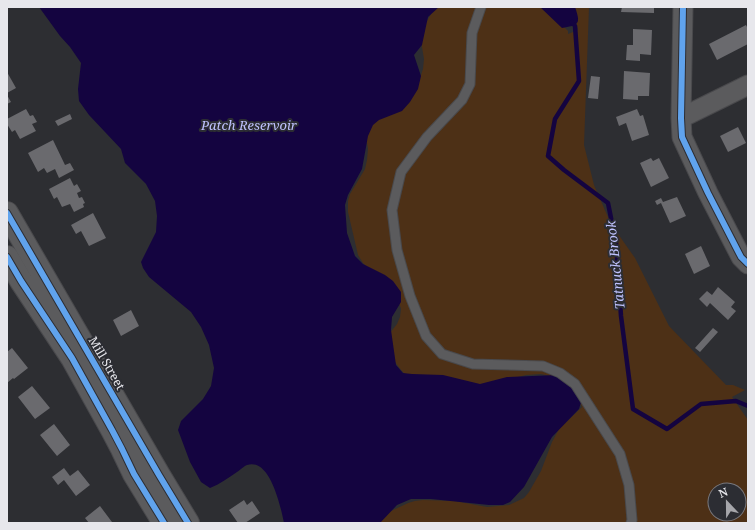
<svg xmlns="http://www.w3.org/2000/svg" width="755" height="530" font-family="'Noto Serif',serif">
	<style>
		.green { fill: #4d3016; fill-rule: evenodd }
		.water { fill: #140440 }
		.lines { fill: none; stroke-linecap: round; stroke-linejoin: round }
		.stream { stroke: #140440; stroke-width: 4.5 }
		.building { fill: #6a6a6e }
		.service-casing { stroke: #49494c; stroke-width: 11 }
		.minor-casing { stroke: #49494c; stroke-width: 21 }
		.secondary-casing { stroke: #49494c; stroke-width: 24 }
		.service { stroke: #5b5b5d; stroke-width: 9 }
		.minor { stroke: #5b5b5d; stroke-width: 19 }
		.secondary { stroke: #5b5b5d; stroke-width: 22 }
		.cycleway-casing { stroke: #2c2d33; stroke-width: 8 }
		.cycleway { stroke: #60a3ed; stroke-width: 6 }
		.labels { text-anchor: middle; dominant-baseline: central; stroke-width: 4; stroke-linejoin: round; paint-order: stroke }
		.street-label { font-size: 12px; fill: #e7e7ec; stroke: #2c2d33 }
		.water-label { font-size: 13px; font-style: italic; fill: #bfc2fe; stroke: #2c2d33 }
	</style>
	<rect width="100%" height="100%" fill="#2d2e32"/>
	<!-- green -->
	<path class="green" d="M435,7h103l8,2 22,22v3l10,-4 -5,-23h16l-5,138 10,40 17,39 24,34 34,68 57,59h7l12,5 -13,7 16,23v103h-373l12,-10 21,-10 7,-2 8,-1 32,1 32,6 22,-2 15,-7 5,-6 12,-21 11,-29 7,-13 23,-22 -6,-14 -26,-17 -9,-2 -15,1 -39,10 -77,-6 -9,-9 -6,-8 -5,-29 7,-9 3,-7 1,-8 -3,-10 -35,-36 -5,-8 -10,-43v-11l2,-7 15,-25 2,-9 1,-11 -2,-12 1,-9 53,-50 3,-9 1,-10 -3,-18 1,-11zM715,490h24v24h-24z"/>
	<!-- water -->
	<path class="water" d="M39,7h400l-11,10 -6,28 -8,10 7,21 -3,13 -8,13 -8,9 -23,9 -6,5 -5,11 -6,33 -14,26 -3,10 2,28 8,23 8,8 22,11 8,6 8,11v10l-9,15 -1,13 5,35 7,8 9,1 31,1 37,9 27,-7 50,-2 11,5 14,19 -3,10 -27,28 -28,50 -14,15 -7,3h-14l-58,-6h-20l-14,6 -17,18h-96c-3,-15 -14,-66 -37,-58 -3,1 -7,5 -10,7 -9,6 -17,12 -27,16l-9,-6 -11,-20 -12,-32 3,-9 22,-22 8,-13 3,-18 -5,-23 -8,-18 -10,-15 -42,-35 -6,-9 -2,-6 15,-30 1,-16 -2,-15 -9,-17 -21,-21 -4,-14 -32,-34 -10,-14 -1,-12 3,-26 -11,-16 -10,-11z
		M540,7h35c6,17 4,18 -13,21z"/>
	<g class="lines">
		<!-- stream -->
		<path class="stream" d="M572,22l3,4 4,55 -24,38 -7,37 16,14 44,33 8,40 5,73 12,93 34,20 34,-25 35,-3 12,5"/>
	</g>
	<!-- building -->
	<path class="building" d="M622,7h32v6l-33,-1z
		M746,25l2,4v15l-31,16 -8,-16z
		M633,29l19,1 -1,25 -11,-1v7l-14,-1 1,-15h6z
		M624,71l26,2 -1,23h-11v4l-15,-1z
		M7,72l9,16 -9,5z
		M591,76l9,1 -2,22 -10,-1z
		M7,95l4,7 -4,2z
		M26,109l4,7 3,-1 4,7 -5,2 4,7 -16,8 -5,-9 -3,2 -5,-8v-5z
		M637,109l3,7 3,-1 6,20 -17,6 -6,-18 -7,3 -3,-9z
		M70,114l2,5 -14,7 -3,-5z
		M738,127l8,16 -18,9 -8,-16z
		M53,140l12,25 5,-2 4,7 -15,8 -4,-9 -8,4 -3,-5 -6,4 -10,-19z
		M651,158l2,3 6,-3 10,20 -18,9 -11,-24z
		M70,178l4,8 3,-2 4,7 -4,2 2,5 3,-1 3,6 -2,1 1,3 -10,5 -4,-8 -8,3 -5,-10 -3,2 -5,-10z
		M677,197l9,19 -16,7 -9,-20 -4,2 -2,-4 6,-3 2,4z
		M93,213l13,25 -17,8 -8,-15 -5,3 -5,-9z
		M701,246l9,20 -16,8 -9,-20z
		M718,287l17,15 -4,5 5,4 -8,9 -18,-17 -3,4 -8,-8 8,-8 5,4z
		M131,310l8,16 -18,10 -8,-16z
		M713,328l5,4 -18,20 -5,-4z
		M12,348l16,20 -14,11 -1,-1 -6,5v-31z
		M32,386l18,22 -15,11 -17,-22z
		M54,424l16,21 -13,11 -17,-21z
		M64,468l6,8 8,-6 12,15 -14,11 -12,-16 -6,5 -6,-8z
		M244,500l3,5 5,-4 8,12 -15,10h-7l-9,-13z
		M100,506l12,16 -1,1h-22l-4,-5z"/>
	<g class="lines">
		<defs>
			<path id="service" d="M481,7l-9,26 -2,51 -8,16 -35,37 -26,35 -9,38 5,40 13,46 16,40 16,18 31,10 70,2 17,7 15,11 45,70 9,31 3,35 -1,3"/>
			<path id="minor" d="M683,7l-2,111 1,19 26,56 33,64 7,7
				M681,118l67,-33"/>
			<path id="secondary" d="M7,213l152,262 29,48
				M7,257l14,24 51,77 40,72 10,19 12,25 30,49"/>
		</defs>
		<!-- service casing -->
		<use href="#service" class="service-casing"/>
		<!-- minor casing -->
		<use href="#minor" class="minor-casing"/>
		<!-- secondary casing -->
		<use href="#secondary" class="secondary-casing"/>
		<!-- service -->
		<use href="#service" class="service"/>
		<!-- minor -->
		<use href="#minor" class="minor"/>
		<!-- secondary -->
		<use href="#secondary" class="secondary"/>
		<defs>
			<path id="cycleway" d="M683,7l-2,111 1,19 26,56 33,64 7,7
				M7,213l152,262 29,48
				M7,257l14,24 51,77 40,72 10,19 12,25 30,49"/>
		</defs>
		<!-- cycleway casing -->
		<use href="#cycleway" class="cycleway-casing"/>
		<!-- cycleway -->
		<use href="#cycleway" class="cycleway"/>
	</g>
	<g class="labels">
		<!-- street labels -->
		<g class="street-label">
			<text transform="translate(107 363) rotate(60)">Mill Street</text>
		</g>
		<!-- water labels -->
		<g class="water-label">
			<text x="249" y="125">Patch Reservoir</text>
			<text transform="translate(615 265) rotate(-96)">Tatnuck Brook</text>
		</g>
	</g>
	<!-- border -->
	<rect width="755" height="530" fill="none" stroke="#e7e7ec" stroke-width="16"/>
	<!-- north arrow -->
	<g transform="translate(727 502) rotate(338)"><circle r="19" fill="#2c2d33" stroke="#77777d"/>
	<path d="M0-3L7 15L0 10L-7 15Z" fill="#a6a6ab"/>
	<text y="-6" font-size="11" font-weight="bold" text-anchor="middle" fill="#e7e7ec">N</text>
	</g>
</svg>
